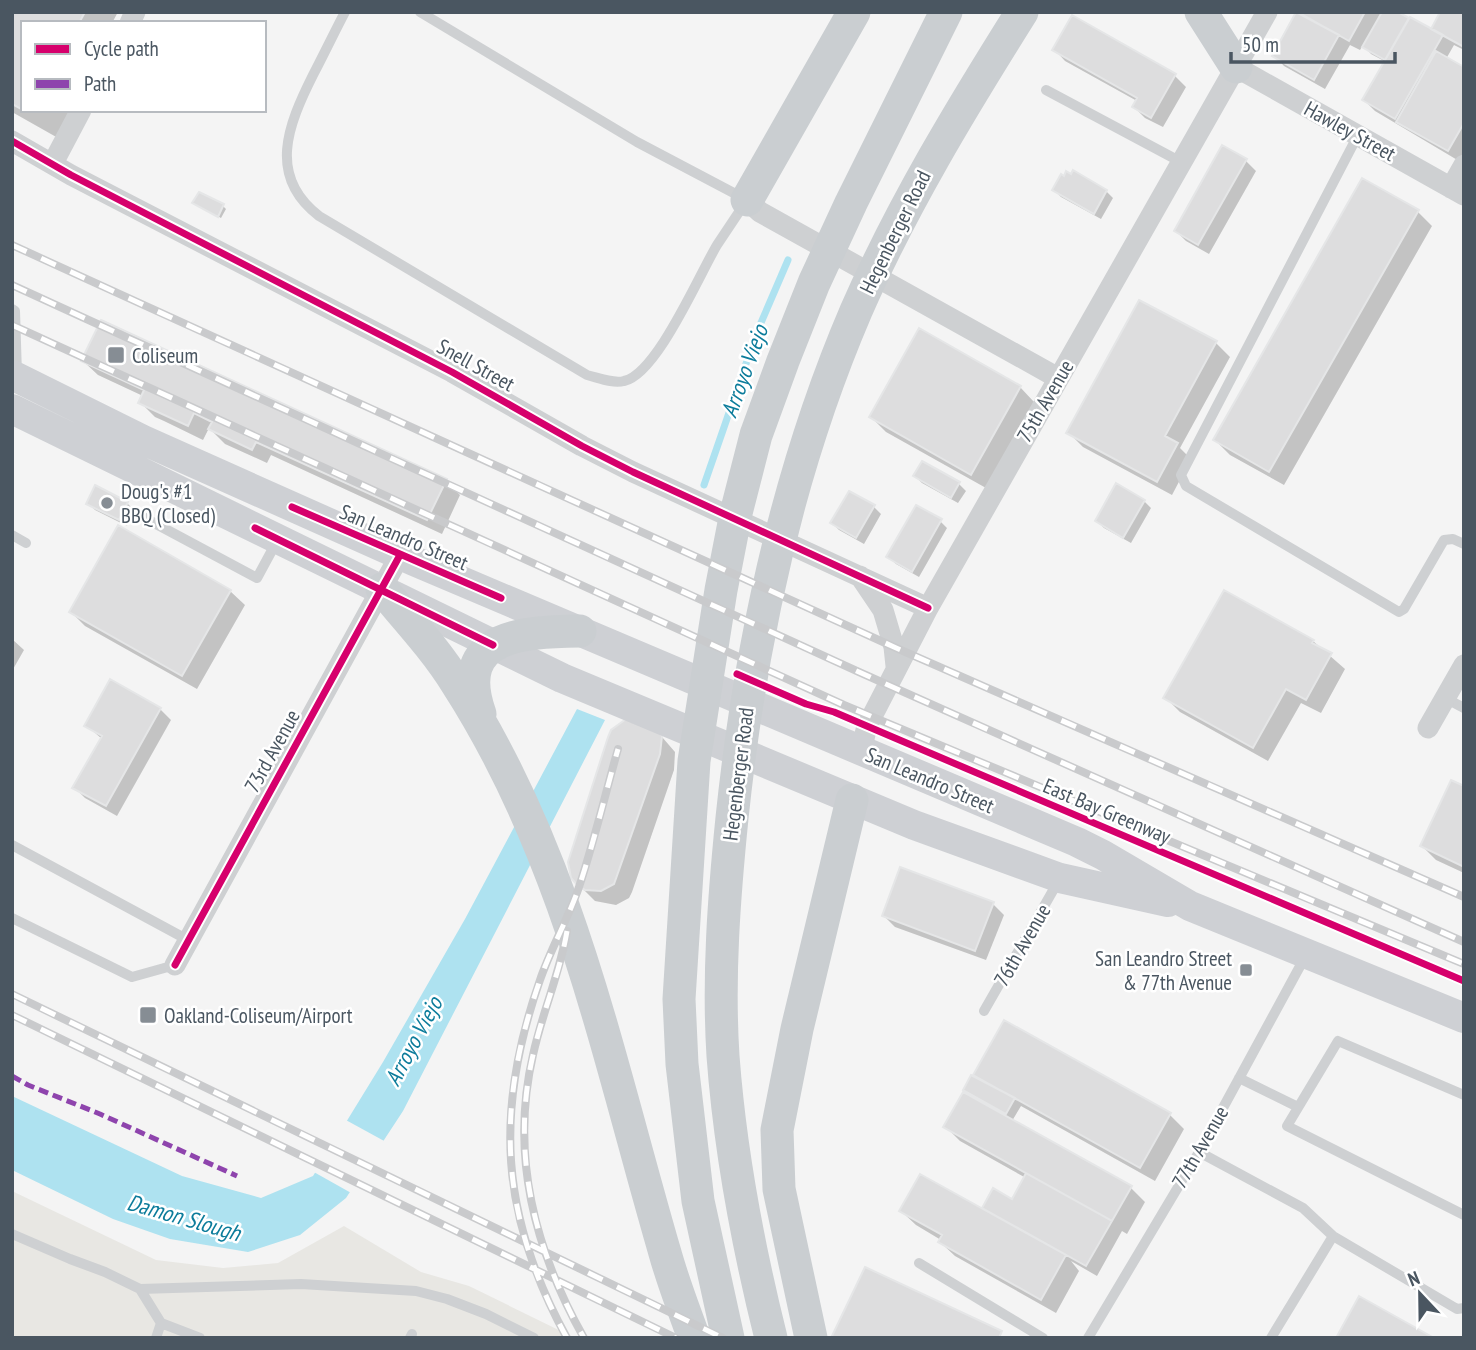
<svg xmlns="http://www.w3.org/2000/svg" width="1476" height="1350" font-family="'PT Sans Narrow',sans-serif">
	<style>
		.commercial { fill: #e8e7e3 }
		.water { fill: #aee2f0 }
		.pier { fill: #f4f4f4 }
		.shadow { fill: #0003 }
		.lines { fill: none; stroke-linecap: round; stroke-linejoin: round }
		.stream { stroke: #aee2f0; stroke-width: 7 }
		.building { fill: #ddddde; stroke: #e5e6e7; stroke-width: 2 }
		.service { stroke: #ced0d2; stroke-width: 10 }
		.minor { stroke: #ced0d2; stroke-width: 21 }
		.secondary { stroke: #ced0d4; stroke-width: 30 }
		.primary { stroke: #caced1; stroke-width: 33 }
		.rail-casing { stroke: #c9cacc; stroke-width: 8 }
		.rail { stroke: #fff; stroke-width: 5; stroke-dasharray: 16; stroke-linecap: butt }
		.quiet { stroke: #8e44ad; stroke-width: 5; stroke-dasharray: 10 5; stroke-linecap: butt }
		.cycleway-casing { stroke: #fff; stroke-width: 11 }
		.cycleway { stroke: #d6006c; stroke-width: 7 }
		.poi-dot { fill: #868d94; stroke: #fff; stroke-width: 2.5 }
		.labels { text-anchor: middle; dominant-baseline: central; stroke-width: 5; stroke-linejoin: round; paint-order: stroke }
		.street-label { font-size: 21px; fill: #4a5661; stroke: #fff }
		.poi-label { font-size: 21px; fill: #4a5661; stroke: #fff; text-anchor: start }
		.water-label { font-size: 23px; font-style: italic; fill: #0c7c9b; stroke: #fff }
	</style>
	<rect width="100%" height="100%" fill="#f4f4f4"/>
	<!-- commercial -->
	<path class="commercial" d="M12,1191l144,69 67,8 55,-5 66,-37 77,46 48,14 106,52h-563z"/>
	<!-- water -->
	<path class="water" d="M577,709l28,11 -202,391 -57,87 -46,37 -52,17 -78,-13 -57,-20 -101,-49v-74l170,80 79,22 52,-22 70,-114 82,-143z"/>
	<!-- pier -->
	<path class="pier" d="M344,1119l42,23 -33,52 -41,-23z"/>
	<!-- shadow -->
	<path class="shadow" d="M12,12h106l-6,11h-89v87h50l-15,28 -46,-26z
		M1298,12h97l36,19 33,-19v38l-10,-5 -8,14 18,10v84l-5,8 -84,-50 -11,-11 22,-38 -15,-8 -8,-9 -3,5 -10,-5 -25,44 -41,-23 -10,-11z
		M1073,18l102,58 11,11 -23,40 -18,-9 -11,-11 3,-6 -72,-40 -10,-11z
		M1246,161l10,10 -47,83 -23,-13 -10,-10z
		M1054,190l52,1 7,7 -12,21 -40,-22z
		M194,203l29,3 3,3 -5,9z
		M1418,212l14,14 -148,259 -54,-30 -15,-15z
		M1216,343l14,14 -50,91 11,11 -19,36 -89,-48 -15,-15z
		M83,361l363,120 14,14 -18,39 -171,-79 -4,8 -42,-19 -16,-16 -6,12 -39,-19 -9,-4 -15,-15 3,-6 -45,-21z
		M1020,387l14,15 -48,86 -100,-56 -15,-15z
		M915,476l44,8 7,7 -8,12 -36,-20z
		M96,487l31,16 7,7 -7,16 -32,-16 -7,-7z
		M1144,501l7,7 -20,35 -27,-15 -7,-7z
		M874,507l7,7 -17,30 -25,-14 -7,-7z
		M940,521l7,7 -28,49 -23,-13 -7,-7z
		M230,591l15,14 -48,84 -112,-63 -14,-14z
		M12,639l12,11 -12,21z
		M1313,641l32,28 -24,44 -20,-10 -33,58 -88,-49 -14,-14z
		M111,681l49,28 11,11 -54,96 -32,-18 -10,-10 27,-49 -16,-14z
		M656,730l19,22 -1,18 -42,122 -3,6 -13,7 -21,-4 -15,-15z
		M1464,788v85l-28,-13 -14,-14z
		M993,904l11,11 -18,45 -91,-33 -11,-11z
		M976,1075l194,40 14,14 -29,52 -134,-75 -9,15 118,66 15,15 -18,32 -5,-3 -25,45 -26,-15 8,10 -23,42 -101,-57 -15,-14 1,-2 -25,-15 -15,-14 89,2 -6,-5 28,-7 14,-23 -66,-37 -15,-15 29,-27 -9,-9 19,-7z"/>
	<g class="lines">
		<!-- stream -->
		<path class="stream" d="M704,485l53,-153 31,-72"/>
	</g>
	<!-- building -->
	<path class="building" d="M12,12h73l-6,11h-56v87l-11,-6z
		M1296,12l43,23 -25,45 -42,-24z
		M1298,12h67l-16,29z
		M1382,12h16l11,6 -24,42 -23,-13z
		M1440,12h24v35l-33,-18z
		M1072,15l104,59 -25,44 -19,-11 5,-9 -85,-48z
		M1410,17l33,18 -48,84 -33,-19z
		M1436,51l28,16v56l-16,28 -52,-29z
		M1222,145l25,14 -49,86 -24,-14z
		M1073,170l34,20 -13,24 -42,-24 9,-16 3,2 2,-5 5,3z
		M1362,178l57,32 -150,262 -56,-32z
		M199,192l25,12 -6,13 -26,-14z
		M1139,300l78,41 -52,95 13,7 -21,39 -91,-49z
		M101,320l346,159 -20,41 -171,-78 -4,8 -44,-21 4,-7 -18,-9 -6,13 -50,-23 6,-13 -63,-29z
		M919,328l102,58 -50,89 -102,-58z
		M922,461l38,21 -9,16 -38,-22z
		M1116,483l29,17 -22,38 -28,-17z
		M95,485l33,17 -9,18 -33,-16z
		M849,491l26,14 -19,33 -26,-15z
		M916,505l26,14 -30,53 -26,-15z
		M118,525l113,65 -49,86 -113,-64z
		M1224,590l90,50 -2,3 20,10 -26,47 -20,-11 -33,59 -90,-50z
		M110,679l51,29 -55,98 -34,-18 30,-52 -18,-10z
		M626,719l31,9 5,8 -2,18 -46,130 -13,7 -16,-1 -6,-3 -8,-9 -3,-16 40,-125 3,-7z
		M1451,780l13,6v81l-44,-21z
		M900,867l94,35 -19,49 -93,-35z
		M1004,1020l167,93 -31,55 -167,-93z
		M971,1075l44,23 -9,16 -43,-24z
		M963,1092l169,94 -20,35 -169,-94z
		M1026,1173l86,48 -26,45 -104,-58 11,-20 19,11z
		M920,1174l146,81 -25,45 -103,-58 4,-7 -43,-24z
		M865,1267l137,64 -3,7h-168z
		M1359,1296l75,42h-98z"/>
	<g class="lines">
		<!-- service -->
		<path class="service" d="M345,12c-11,21 -21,42 -32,63 -25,50 -46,101 6,141l268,159c12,3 26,9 37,6 33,-7 75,-106 93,-136 10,-15 20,-30 30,-45l-110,-58 -217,-130
			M1046,90l135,72
			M1358,135l-177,340 5,11 213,126 5,-3 40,-69 9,-1 11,5
			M12,309l3,2 2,64
			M143,517l114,61 20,-37
			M12,535l14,8
			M1445,698l19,10
			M12,845l176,95
			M12,918l120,59 43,-12
			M984,1011l75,-131
			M1239,1078l59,29
			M1464,1095l-126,-54 -51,85 177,89
			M1199,1152l104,56 30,28 -62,102
			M12,1234l58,25 35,13 35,17 21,34 -5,15
			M1333,1236l124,73 7,-1
			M919,1263l124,75
			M140,1289l161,-5 115,7 31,8 39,15 48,24
			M161,1323l39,15
			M410,1338l2,-4
			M1088,1338l111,-186 106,-195"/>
		<!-- minor -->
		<path class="minor" d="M130,23l5,-11
			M1236,67l228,128
			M12,141l59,34 381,197 130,74 51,26 295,136
			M53,163l28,-53
			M1451,188l13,-23
			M747,200l13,12 298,166
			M860,576l23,34 11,37 2,19
			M1428,728l36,-63
			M861,751l6,-25 61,-118 339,-596
			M175,965l225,-410"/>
		<!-- secondary -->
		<path class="secondary" d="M12,375l131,65 271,121 663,281 26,13 87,51 274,112
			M12,409l550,269 352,147 146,53 108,24"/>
		<!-- primary -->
		<path class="primary" d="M1201,12l35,55
			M747,200l107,-188
			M382,589c26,31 54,61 75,95 112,174 151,374 208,569 8,29 19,57 29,85
			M480,714c-28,-80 44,-82 100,-83
			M728,1338l-30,-137 -16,-137 -3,-65 15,-238 27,-171 15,-77 20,-78 27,-74 31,-78 37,-80 95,-191
			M771,1338c-23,-92 -41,-188 -48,-282 -5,-79 1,-159 9,-238 18,-173 55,-346 124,-507 46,-105 105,-202 166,-299
			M811,1338l-32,-149 -2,-59 20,-101 55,-229"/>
		<defs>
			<path id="rail" d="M12,245l882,402 570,250
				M12,285l847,387 605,270
				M12,325l832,380 620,259
				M567,931c-7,42 -25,82 -34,124 -23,99 2,196 51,283
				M12,994l711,344
				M12,1015l664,323
				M567,1338c-67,-122 -73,-227 -27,-358 11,-32 28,-61 39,-93 15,-45 26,-92 39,-138"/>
		</defs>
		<!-- rail casing -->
		<use href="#rail" class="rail-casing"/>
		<!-- rail -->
		<use href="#rail" class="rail"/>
		<!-- quiet -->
		<path class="quiet" d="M12,1076l16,9 72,29 137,62"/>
		<defs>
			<path id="cycleway" d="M12,141l59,34 381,197 130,74 51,26 295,136
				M292,507l209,91
				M255,528l238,117
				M737,674l69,30 28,8 630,269
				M175,965l225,-410"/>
		</defs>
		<!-- cycleway casing -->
		<use href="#cycleway" class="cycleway-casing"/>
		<!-- cycleway -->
		<use href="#cycleway" class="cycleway"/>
	</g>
	<!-- markers -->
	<g class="poi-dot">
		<rect x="107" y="346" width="18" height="18" rx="3.5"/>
		<circle cx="107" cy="503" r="7"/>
		<rect x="1239" y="963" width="14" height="14" rx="3.5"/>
		<rect x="139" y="1006" width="18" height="18" rx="3.5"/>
	</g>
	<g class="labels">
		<!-- street labels -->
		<g class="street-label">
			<text transform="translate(1350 131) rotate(29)">Hawley Street</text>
			<text transform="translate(895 232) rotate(-64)">Hegenberger Road</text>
			<text transform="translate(476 365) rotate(29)">Snell Street</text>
			<text transform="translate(1045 401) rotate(-60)">75th Avenue</text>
			<text transform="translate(404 537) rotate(23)">San Leandro Street</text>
			<text transform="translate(272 751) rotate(-61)">73rd Avenue</text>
			<text transform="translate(738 774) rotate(-83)">Hegenberger Road</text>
			<text transform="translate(930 780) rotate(23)">San Leandro Street</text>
			<text transform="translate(1107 811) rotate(23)">East Bay Greenway</text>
			<text transform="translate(1022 945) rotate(-60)">76th Avenue</text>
			<text transform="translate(1200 1147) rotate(-60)">77th Avenue</text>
		</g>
		<!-- poi labels -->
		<g class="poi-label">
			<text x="132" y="355">Coliseum</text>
			<text x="121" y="491">Doug's #1<tspan x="121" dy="24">BBQ (Closed)</tspan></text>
			<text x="1232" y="958" text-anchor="end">San Leandro Street<tspan x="1232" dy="24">&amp; 77th Avenue</tspan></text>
			<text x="164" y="1015">Oakland-Coliseum/Airport</text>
		</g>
		<!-- water labels -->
		<g class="water-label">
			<text transform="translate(744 371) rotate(-70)">Arroyo Viejo</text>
			<text transform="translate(413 1041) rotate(-62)">Arroyo Viejo</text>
			<text transform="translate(184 1217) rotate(16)">Damon Slough</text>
		</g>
	</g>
	<!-- border -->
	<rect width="1476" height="1350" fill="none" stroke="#4a5661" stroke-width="28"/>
	<!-- legend -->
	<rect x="21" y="21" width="245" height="91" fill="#ffffff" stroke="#b7bbc0" stroke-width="2"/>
	<rect x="35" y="44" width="35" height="10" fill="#d6006c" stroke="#b7bbc0" stroke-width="2"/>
	<text x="84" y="56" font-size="21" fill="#4a5661">Cycle path</text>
	<rect x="35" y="79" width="35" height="10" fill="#8e44ad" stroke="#b7bbc0" stroke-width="2"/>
	<text x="84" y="91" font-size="21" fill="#4a5661">Path</text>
	<!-- north arrow -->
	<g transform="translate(1420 1294) rotate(338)" stroke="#ffffff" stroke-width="5" paint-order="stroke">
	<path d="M0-5L12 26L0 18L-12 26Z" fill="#4a5661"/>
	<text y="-10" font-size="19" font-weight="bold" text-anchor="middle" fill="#4a5661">N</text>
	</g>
	<!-- scale -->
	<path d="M1231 52v10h164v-10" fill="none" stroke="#4a5661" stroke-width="3.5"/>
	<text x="1242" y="52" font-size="21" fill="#4a5661" stroke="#ffffff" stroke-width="5" paint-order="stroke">50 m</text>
</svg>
